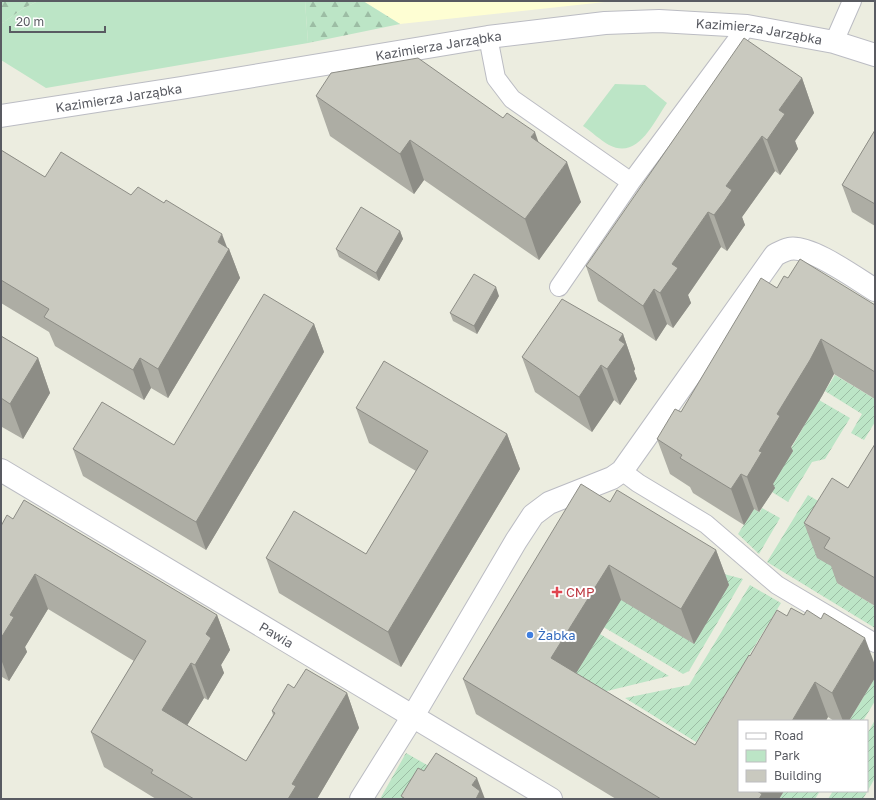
<svg xmlns="http://www.w3.org/2000/svg" width="876" height="800" font-family="'Golos Text',sans-serif">
	<style>
		.commercial { fill: #fefed3 }
		.green { fill: #bce5c6 }
		.forest { fill: url(#forest-firs) }
		.garden { fill: url(#garden-furrows) }
		.lines { fill: none; stroke-linecap: round; stroke-linejoin: round }
		.service-casing { stroke: #bbbcc3; stroke-width: 20 }
		.minor-casing { stroke: #bbbcc3; stroke-width: 24 }
		.service { stroke: #fff; stroke-width: 18 }
		.minor { stroke: #fff; stroke-width: 22 }
		.wall { fill: #adada4 }
		.shaded-wall { fill: #8d8d86 }
		.building { fill: #c9c9bf; stroke: #8d8d86 }
		.health-dot { fill: #e0444e; stroke: #fff; stroke-width: 1.5 }
		.shop-dot { fill: #3f7fe0; stroke: #fff; stroke-width: 1.5 }
		.labels { text-anchor: middle; dominant-baseline: central; stroke-width: 4; stroke-linejoin: round; paint-order: stroke }
		.street-label { font-size: 13px; fill: #595b62; stroke: #fff }
		.health-label { font-size: 13px; fill: #be3a42; stroke: #fff; text-anchor: start }
		.shop-label { font-size: 13px; fill: #366cbe; stroke: #fff; text-anchor: start }
	</style>
	<defs>
		<pattern id="forest-firs" width="22" height="20" patternUnits="userSpaceOnUse"><rect width="22" height="20" fill="#bce5c6"/><path d="M5 1l3.5 6h-7zM16 11l3.5 6h-7z" fill="#9cbda4"/></pattern>
		<pattern id="garden-furrows" width="10" height="10" patternUnits="userSpaceOnUse"><rect width="10" height="10" fill="#bce5c6"/><path d="M-1 1l2-2M0 10L10 0M9 11l2-2" fill="none" stroke="#9cbda4"/></pattern>
	</defs>
	<rect width="100%" height="100%" fill="#ecede0"/>
	<!-- commercial -->
	<path class="commercial" d="M363,1h251l-214,23z"/>
	<!-- green -->
	<path class="green" d="M38,1h267l3,42 -262,45 -45,-28v-36l23,-16z
		M615,84l30,1 22,18c-14,20 -29,57 -58,42 -9,-5 -17,-13 -26,-19z"/>
	<!-- forest -->
	<path class="forest" d="M1,1h37l-14,7 -23,16z
		M305,1h58l37,23 -92,19z"/>
	<!-- garden -->
	<path class="garden" d="M835,375l40,24v23l-11,18 -13,-7 11,-19 -37,-23z
		M819,400l31,18 -25,41 -13,3 -24,40 -16,-10 2,-4 -2,-2 18,-36z
		M808,495l32,19 3,59 -6,10 38,23v22l-108,-66z
		M762,508l18,10 -21,36 -21,-20 16,-25 6,3z
		M701,568l42,11 -54,92 -6,3 -83,-49 20,-34z
		M750,585l31,18 -85,139 -71,-44 64,-13z
		M600,634l69,42 -95,23 -2,3 6,-42z
		M875,678v23l-12,20h-14z
		M875,720v58l-12,21h-35l5,-8h34v-57z
		M406,753l35,20 -16,26h-45z
		M784,791h36l-5,8h-36z"/>
	<g class="lines">
		<defs>
			<path id="service" d="M488,37l8,41 16,21 119,83 -72,105
				M834,42l18,-41
				M631,182l116,-156
				M622,471l16,12 68,41 71,61 98,58"/>
			<g id="minor">
				<path id="s1" d="M1,116l180,-28 307,-51 117,-14 54,-2 88,5 87,16 41,13"/>
				<path id="s2" d="M1,470l550,329"/>
				<path d="M361,799l52,-83 103,-175 17,-26 16,-12 63,-25 10,-7 153,-216c4,-2 9,-5 14,-6 20,-5 68,30 86,41"/>
			</g>
		</defs>
		<!-- service casing -->
		<use href="#service" class="service-casing"/>
		<!-- minor casing -->
		<use href="#minor" class="minor-casing"/>
		<!-- service -->
		<use href="#service" class="service"/>
		<!-- minor -->
		<use href="#minor" class="minor"/>
	</g>
	<!-- wall -->
	<path class="wall" d="M802,78l12,35 -19,28 3,8 -18,26 -5,-4 -33,46 3,8 -18,26 -6,-4 -33,48 3,8 -18,25 -6,-4 -11,17 -58,-40 -12,-35z
		M316,96l222,46 43,60 -42,58 -115,-80 -10,14 -84,-58z
		M875,130v96l-23,-14 -10,-27z
		M1,150l44,27 86,18 98,54 11,29 -72,120 -17,-10 -7,12 -89,-54 -6,-14 -48,-29z
		M400,231l3,8 -24,42 -40,-24 -3,-8z
		M788,278l87,27v94l-41,-25 -12,22 -31,51 2,4 -20,33 2,4 -16,24 -5,-3 -10,16 -51,-32 -3,-6 -20,-13 -13,-35 24,-27 96,-124z
		M499,296l-22,38 -24,-13 -3,-8z
		M314,324l10,28 -118,198 -123,-74 -10,-27 101,-4z
		M623,334l12,35 -1,2 3,8 -17,26 -6,-5 -22,32 -57,-40 -13,-35z
		M1,336l37,22 12,35 -27,46 -21,-12 -1,1z
		M356,408l151,26 13,35 -119,198 -122,-74 -13,-35 100,-4 50,-83 -47,-28z
		M875,444v162l-38,-23 -6,-17 -14,-8 -13,-35 44,-35z
		M610,502l106,48 13,35 -35,59 -73,-44 -45,73 119,72 55,-89 37,-40 62,105h-15l-6,-4 -89,74h45l-5,8h-163l-140,-85 -13,-35z
		M13,519l204,96 13,35 -9,15 3,8 -16,27 -4,-2 -17,27 59,36 27,-46 -1,-4 22,-23 53,5 12,35 -42,71h-161l-52,-32 -13,-35 43,-71 -86,-52 -23,38 2,5 -18,29 -7,-4 -1,1v-152z"/>
	<!-- shaded-wall -->
	<path class="shaded-wall" d="M802,78l12,35 -19,28 3,8 -18,26 -13,-35 12,-30z
		M535,132l14,41 -18,-36z
		M762,136l13,35 -33,46 3,8 -18,26 -13,-36 12,-29z
		M410,140l14,40 -10,14 -14,-40z
		M567,162l14,40 -42,58 -14,-41z
		M708,212l13,35 -33,48 3,8 -18,25 -13,-35 12,-29z
		M400,231l3,8 -24,42 -3,-8z
		M222,234l6,16 1,-1 11,29 -72,120 -10,-29 60,-127z
		M496,287l3,9 -22,38 -3,-8z
		M654,289l13,35 -11,17 -13,-35z
		M314,324l10,28 -118,198 -10,-28z
		M623,334l12,35 -1,2 3,8 -17,26 -13,-36 12,-29z
		M821,339l13,35 -12,22 -31,51 2,4 -20,33 2,4 -16,24 -12,-35 30,-63z
		M38,358l12,35 -27,46 -13,-35z
		M140,358l11,30 -7,12 -11,-30z
		M601,365l13,35 -22,32 -13,-35z
		M507,434l13,35 -119,198 -13,-35z
		M741,474l13,35 -10,16 -13,-36z
		M716,550l13,35 -35,59 -13,-35z
		M609,565l12,35 -57,93 -13,-35z
		M35,574l13,35 -23,38 2,5 -18,29 -8,-22v-21l9,-23z
		M217,615l13,35 -9,15 3,8 -16,27 -13,-35 11,-31z
		M865,638l10,27v13l-26,43h-6l-11,-28z
		M191,663l13,35 -29,47 -13,-35z
		M815,682l13,35 -2,4h-34z
		M347,693l12,35 -42,71h-29l4,-15z
		M477,778l8,21h-9l-4,-14z
		M755,791h29l-5,8h-21z"/>
	<!-- building -->
	<path class="building" d="M744,38l58,40 -23,32 6,4 -18,26 -5,-4 -36,50 6,4 -8,12 -10,13 -6,-3 -36,52 6,4 -18,25 -6,-4 -11,17 -57,-40z
		M418,58l85,60 4,-5 28,19 -4,5 36,25 -42,57 -115,-79 -10,14 -84,-58 15,-23z
		M875,130v74l-33,-19z
		M1,150l44,27 16,-25 70,43 7,-8 26,16 2,-3 56,34 -4,8 11,7 -71,120 -18,-11 -7,12 -89,-53 5,-8 -48,-29z
		M361,207l39,24 -24,42 -40,-24z
		M800,259l75,46v67l-54,-33 -11,21 -33,54 3,2 -21,35 3,1 -15,25 -6,-3 -10,15 -51,-31 2,-3 -25,-16 18,-30 6,3 80,-134 16,10 7,-12 4,2z
		M474,274l22,13 -22,39 -24,-13z
		M264,294l50,30 -118,198 -123,-73 29,-47 72,43z
		M562,299l61,35 -4,6 6,4 -18,25 -6,-4 -22,32 -57,-40z
		M1,336l37,22 -28,46 -9,-6z
		M384,361l123,73 -119,198 -122,-74 28,-47 72,43 62,-103 -72,-43z
		M875,444v134l-51,-30 6,-10 -26,-15 28,-45 16,10z
		M581,484l29,18 7,-12 99,60 -35,59 -72,-44 -58,93 144,87 54,-90 1,1 27,-46 10,6 4,-8 13,7 3,-5 14,9 3,-6 41,25 -33,55 -17,-11 -23,39h-53v70h18l5,3 -3,5h-98l-198,-120z
		M24,500l193,115 -11,19 5,4 -16,27 -4,-2 -29,47 84,51 29,-48 -3,-2 16,-27 6,4 12,-19 41,24 -55,91 4,2 -8,13h-94l-43,-26 2,-3 -62,-38 55,-91 -111,-67 -25,41 4,2 -13,21v-112l6,-11 6,4z
		M436,753l41,25 -5,7 8,6 -4,8h-72v-1l-3,-2 17,-28 6,3z"/>
	<!-- markers -->
	<path class="health-dot" d="M555 586h4v4h4v4h-4v4h-4v-4h-4v-4h4z"/>
	<circle class="shop-dot" cx="530" cy="635" r="4"/>
	<g class="labels">
		<!-- street labels -->
		<g class="street-label">
			<text stroke="none"><textPath href="#s1" startOffset="766">Kazimierza Jarząbka</textPath></text>
			<text stroke="none"><textPath href="#s1" startOffset="443">Kazimierza Jarząbka</textPath></text>
			<text stroke="none"><textPath href="#s1" startOffset="119">Kazimierza Jarząbka</textPath></text>
			<text stroke="none"><textPath href="#s2" startOffset="321">Pawia</textPath></text>
		</g>
		<!-- health labels -->
		<g class="health-label">
			<text x="566" y="592">CMP</text>
		</g>
		<!-- shop labels -->
		<g class="shop-label">
			<text x="538" y="635">Żabka</text>
		</g>
	</g>
	<!-- border -->
	<rect width="876" height="800" fill="none" stroke="#595b62" stroke-width="4"/>
	<!-- legend -->
	<rect x="738" y="720" width="130" height="72" fill="#ffffff" stroke="#bdbdc0"/>
	<rect x="746" y="733" width="20" height="6" fill="#ffffff" stroke="#bdbdc0"/>
	<text x="774" y="740" font-size="12" fill="#595b62">Road</text>
	<rect x="746" y="750" width="20" height="12" fill="#bce5c6" stroke="#bdbdc0"/>
	<text x="774" y="760" font-size="12" fill="#595b62">Park</text>
	<rect x="746" y="770" width="20" height="12" fill="#c9c9bf" stroke="#bdbdc0"/>
	<text x="774" y="780" font-size="12" fill="#595b62">Building</text>
	<!-- scale -->
	<path d="M10 26v6h95v-6" fill="none" stroke="#595b62" stroke-width="2"/>
	<text x="16" y="26" font-size="12" fill="#595b62" stroke="#ffffff" stroke-width="3" paint-order="stroke">20 m</text>
</svg>
